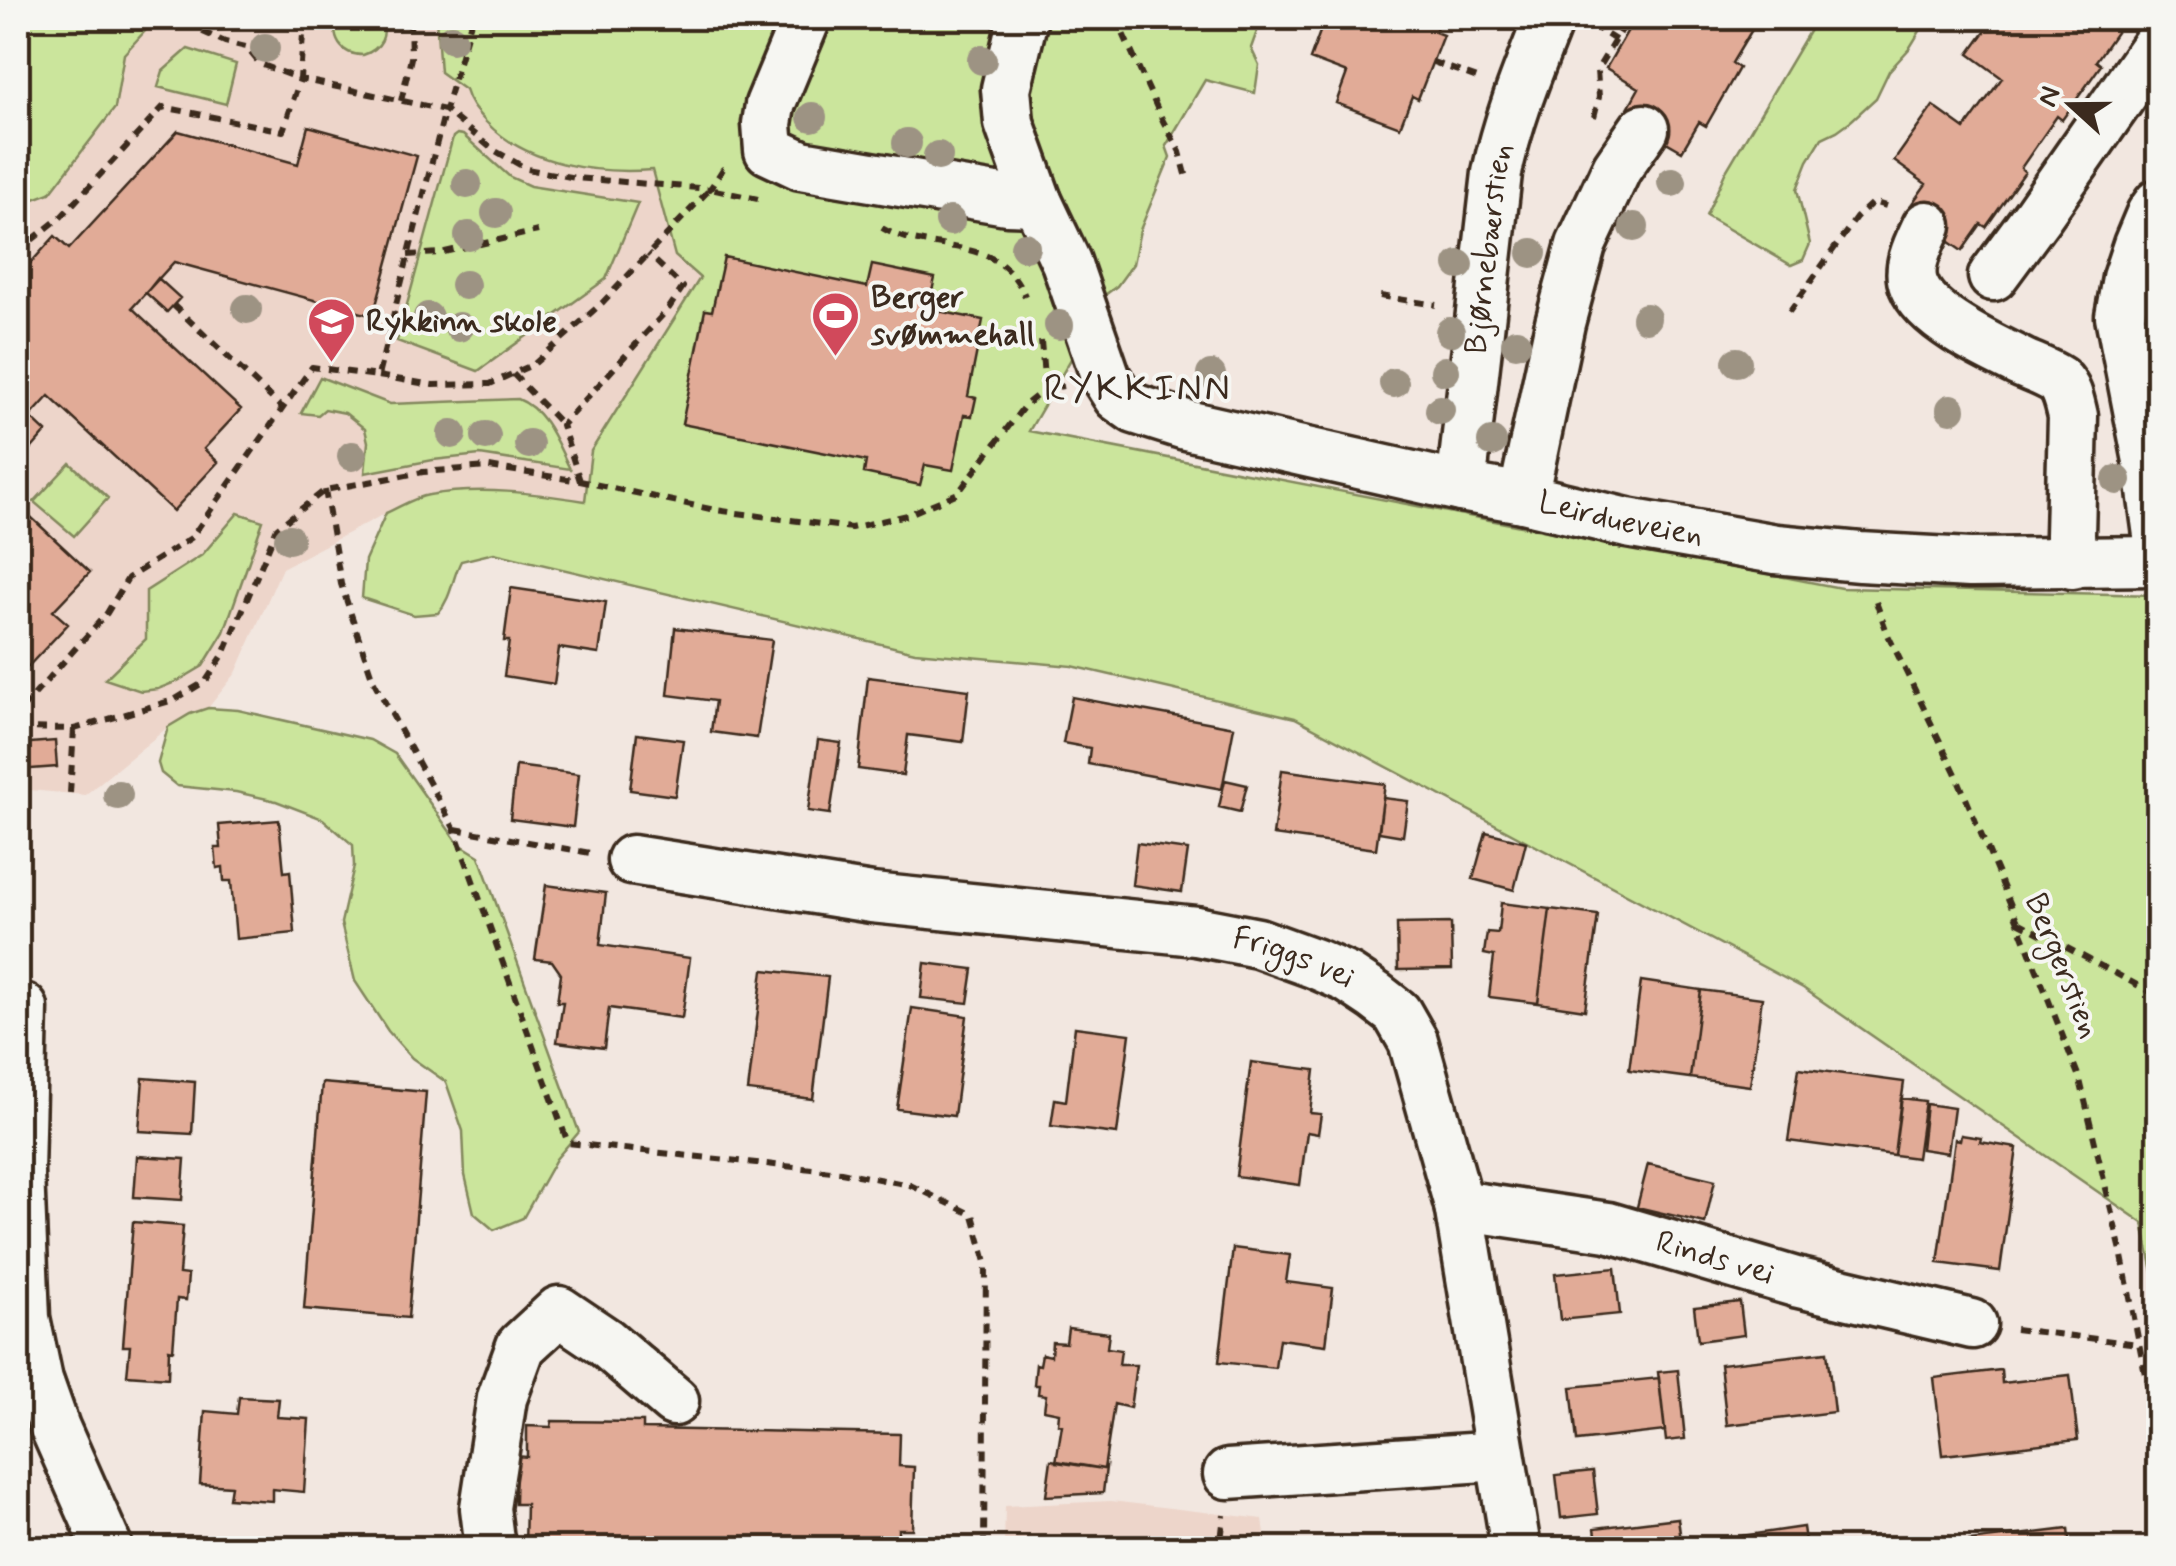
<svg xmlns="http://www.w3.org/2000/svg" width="2176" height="1566" font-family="Mynerve,sans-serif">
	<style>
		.built { fill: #edd5ca }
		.green { fill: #cbe59c; stroke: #83885d; stroke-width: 2.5 }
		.building { fill: #e1ab97; stroke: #3b2a1e; stroke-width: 2.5 }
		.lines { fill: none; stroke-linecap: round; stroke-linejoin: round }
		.minor-casing { stroke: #3b2a1e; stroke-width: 55 }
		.path { stroke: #3b2a1e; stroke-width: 6; stroke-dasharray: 10 8; stroke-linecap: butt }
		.minor { stroke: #f6f6f2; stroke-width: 48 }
		.tree { fill: #9d9383 }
		.labels { text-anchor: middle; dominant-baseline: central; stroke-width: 8; stroke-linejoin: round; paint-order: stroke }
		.street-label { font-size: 32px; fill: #3b2a1e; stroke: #f6f6f2 }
		.poi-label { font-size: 32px; font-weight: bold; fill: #3b2a1e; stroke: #f6f6f2; text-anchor: start }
		.quarter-label { font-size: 38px; letter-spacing: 2.5px; fill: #3b2a1e; stroke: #f6f6f2 }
	</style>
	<rect width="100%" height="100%" fill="#f2e7e0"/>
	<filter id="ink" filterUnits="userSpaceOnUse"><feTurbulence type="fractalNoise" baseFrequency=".01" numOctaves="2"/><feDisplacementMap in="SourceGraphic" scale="20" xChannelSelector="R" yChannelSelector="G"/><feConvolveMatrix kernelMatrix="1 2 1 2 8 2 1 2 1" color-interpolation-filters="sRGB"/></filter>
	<g filter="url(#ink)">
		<!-- built -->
		<path class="built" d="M157,18h279l4,54 26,18 64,64 37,10 53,8 32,-3 23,87 25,22 -109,172 -6,51 -59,-9 -101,3 -39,18 -104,55 -46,105 -28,35 -18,6 -22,13 -83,68 -67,-6v-584l32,-12 65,-85 9,-54z
			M1111,1501l152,18 3,23 214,-2 1,8h-477l1,-42z"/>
		<!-- green -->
		<path class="green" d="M18,18h139l-33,36 -9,54 -65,85 -32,12z
			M338,18h42c9,17 1,31 -17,37 -22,0 -33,-17 -25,-37z
			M436,18h830l-6,5 -9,25 8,17 -4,28 -50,-13 -39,66 4,11 -30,73 -7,34 -16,22 -12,9 -7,-5 -20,57 -49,84 812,157 317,7v701l-15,-73 -340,-235 -508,-270 -223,-52 -157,-14 -421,-99 -33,8c-9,17 -9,36 -23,52l-24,2 -52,-17 3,-38 21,-47c14,-6 29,-16 43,-18 52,-9 105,-2 156,6l6,-50 109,-173 -25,-22 -23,-86c-57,4 -125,-5 -166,-48 -10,-11 -17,-18 -21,-32l-25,-18z
			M1817,18h111l-19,31 -20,22 -13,27 -24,22 -15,11 -15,7 -14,23 -11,28 13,55 -7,16 -12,5 -85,-49 19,-43z
			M188,49l48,15 -10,40 -68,-17 5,-16z
			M457,134l6,1 47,42 20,9 108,17 -32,76 -128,92 -81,-30 56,-204z
			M320,377l70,27 128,-5c28,11 39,45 52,70l-90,-14 -47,5 -68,13 3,-31 -3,-13 -20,-16 -20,-4 -7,6 -17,-2z
			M70,463l38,35 -34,38 -40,-34z
			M238,513l25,8 -39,111 -21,34 -25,15 -20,8 -17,2 -36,-12 41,-40v-48l56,-36z
			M208,708l30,2 132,30 25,14 63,89 21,13 100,276 -23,27 -33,59 -29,12 -20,-17 -9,-38 -2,-44 -17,-49 -34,-24 -24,-27 -33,-50 -14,-58 13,-57 -1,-21 -30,-26 -47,-18 -40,-9 -59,-6 -16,-13 -3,-10 10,-36 22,-13z"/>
		<!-- building -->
		<path class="building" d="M1325,18h115l-5,14 8,3 -25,64 -6,-3 -12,31 -64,-24 11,-30 -37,-14z
			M1635,18h21l19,10 6,-10h78l-27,45 7,5 -33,58 -7,-4 -17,29 -59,-34 16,-29 -33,-20z
			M1995,18h40l6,4 4,-4h81l-30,43 5,4 -39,55 -5,-4 -36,52 4,4 -39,55 -5,-3 -19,27 -56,-39 20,-28 -32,-23 39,-55 32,23 37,-51 -33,-24z
			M308,126l109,30 -44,160 -199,-54 -42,46 109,101 -37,40 14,13 -45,49 -124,-115 -19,21 16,15 -28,32v-187l37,-41 14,13 109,-118 120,33z
			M724,257l143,30 5,-22 63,13 -7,31 55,11 -15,76 8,2 -4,18 -8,-1 -11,55 -28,-5 -5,20 -56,-12 2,-12 -184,-37 23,-114 7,1z
			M158,278l22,20 -13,14 -21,-19z
			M18,505l72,67 -37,39 15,13 -46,49 -4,-4z
			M511,588l95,14 -7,52 -40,-6 -5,36 -50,-8 5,-35h-5z
			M675,628l97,12 -15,98 -46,-6 4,-31 -47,-6z
			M868,677l101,13 -6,52 -55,-7 -5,40 -45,-6z
			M1072,697l162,30 -12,62 -134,-25 2,-16 -27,-5z
			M637,734l46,6 -8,56 -45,-6z
			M818,740l23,3 -11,71 -22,-3z
			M55,741l2,26 -39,3v-26z
			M516,766l63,8 -6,53 -63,-8z
			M1282,770l103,14 -9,65 -103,-14z
			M1225,780l22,5 -7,27 -21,-5z
			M1383,798l25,3 -5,35 -24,-4z
			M279,820l5,52 6,-1 5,62 -59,6 -5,-58h-7l-1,-14 -6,1 -2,-20h6l-2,-23z
			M1486,832l40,10 -12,48 -41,-11z
			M1137,843l51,7 -6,42 -50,-7z
			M546,885l60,8 -6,52 90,13 -8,60 -73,-10 -5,40 -47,-6 6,-40h-6l4,-28 -9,-13 -17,-2z
			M1501,903l49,6 -12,94 -49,-6 5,-41 -10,-2 3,-22 11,1z
			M1550,909l48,6 -13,95 -47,-7z
			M1451,923l1,46 -54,1 -1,-46z
			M925,963l48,6 -5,34 -47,-5z
			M763,970l65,7 -15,122 -65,-8z
			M1641,981l60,9 -11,88 -61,-8z
			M1701,990l61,8 -12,88 -60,-8z
			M912,1008l55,8 -13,100 -57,-7z
			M1075,1027l55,7 -13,100 -66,-8 4,-27 11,2z
			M1251,1062l64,8 -5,43 11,1 -3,20 -11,-2 -7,53 -64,-9z
			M1799,1068l105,14 -10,73 -106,-14z
			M143,1078l52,4 -3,52 -53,-3z
			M322,1083l104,9 -18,226 -104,-9z
			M1901,1098l24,3 -8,57 -23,-3z
			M1926,1104l28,4 -6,45 -27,-4z
			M1961,1135l20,3 -1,4 37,6 -17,123 -62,-8 17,-124 5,1z
			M137,1156l48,3 -3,41 -48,-3z
			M1648,1164l67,16 -10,43 -68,-16z
			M133,1222l50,4 -4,48 9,1 -2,25 -9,-1 -4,51 -4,-1 -1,29 -41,-3 3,-29h-7z
			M1233,1248l57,7 -4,27 47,6 -7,57 -47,-6 -4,29 -56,-6z
			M1615,1268l5,46 -60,6 -5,-46z
			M1740,1302l4,33 -46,6 -4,-34z
			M1068,1328l41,5 -2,15 14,2 -2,15h17l-6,43 -16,-4 -10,65 -48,-7 6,-37 -4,-1 1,-11 -15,-3 2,-15 -8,-1 1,-9h-5l2,-21 4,1 2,-11 9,2 1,-14 14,1z
			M1827,1352l7,60 -107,13 -7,-61z
			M1678,1370l7,69 -19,2 -8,-69z
			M2001,1370l1,13 68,-8 8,65 -135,15 -9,-77z
			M1659,1378l6,53 -88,10 -6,-54z
			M239,1397l40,2 -2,18 32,2 -5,73 -32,-3v12l-43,-3 2,-12 -31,-2 5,-73 32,3z
			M552,1421l91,1v7l257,5 -1,32 15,1 -2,62h-14v19h-373l1,-44h-11l1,-48 11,1v-31l24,1z
			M1051,1460l53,9 2,-2 -3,26 -57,3z
			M1593,1471l5,43 -37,4 -5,-43z
			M1678,1518l4,30h-84l-3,-20z
			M1803,1527l3,21h-64l-1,-12z
			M2068,1529l2,19h-100l-1,-7z"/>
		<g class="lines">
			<defs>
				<g id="minor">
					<path d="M806,18l-36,87 -3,19 2,26 32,15 206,35 30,1"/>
					<path id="s1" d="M1023,18l-17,71 3,34 28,78 29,61 40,116 12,19 17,12 51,16 275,62 62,11 104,25 149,26 84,8 110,6 188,-2"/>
					<path d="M2158,204l-7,10 -13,31 -11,33 -7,38 28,145 10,74"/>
					<path d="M1927,226c-8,17 -21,41 -13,60 13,33 77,62 108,77 11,5 26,10 36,17 10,9 12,24 15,36l-3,119 2,29"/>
					<path d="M1993,276l45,-61 120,-172"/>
					<path id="s2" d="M1461,487l36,-314c11,-54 32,-104 52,-155"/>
					<path d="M1523,498l37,-175 21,-78 36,-77 27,-39"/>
					<path id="s3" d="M632,860l240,38 324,33 62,12 58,21 32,14 27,18 22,17 16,28 46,164 57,343"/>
					<path d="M23,1008l-4,164 6,146 13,62 17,48 53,120"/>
					<path id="s4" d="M1459,1205l149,22 191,56 173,41"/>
					<path d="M1228,1474l272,-18"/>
					<path d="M490,1548l-5,-40 17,-110 19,-52 38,-35 46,31 69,59"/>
				</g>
			</defs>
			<!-- minor casing -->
			<use href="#minor" class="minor-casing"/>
			<!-- path -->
			<path class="path" d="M191,18l10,13 24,11 21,5 14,17 40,15 3,-45 4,-16
				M472,18l-27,92 47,39 35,20 49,9 134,11 13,-20 8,-3
				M1116,18l47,103 17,31 7,26
				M1592,25l28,18
				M1433,62l47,17
				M401,101l10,-43 -1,-40
				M1594,117l5,-20 -2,-27 31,-52
				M882,228c50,29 115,3 143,68
				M18,251l43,-34 102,-110 120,24 17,-52 145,31 -67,266 -66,-9 -121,171 -63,40 -21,35 -89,100
				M408,255l32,-2 98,-22
				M1380,296l56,9
				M173,305l110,104
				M1789,312l67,-94 17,-16 13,4
				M1041,341l4,48
				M513,374l49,51
				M378,376l55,9 57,-1 44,-20 68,-61 108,-114 48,10
				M580,481l-18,-56 107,-117 14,-21 -35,-33
				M325,490l16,94 32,96 81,148 114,315 273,29 69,13 63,30 13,47 -2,286
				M1876,602l12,33 67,137 63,150 62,158 41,171 37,189
				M18,728l56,1 100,-29 32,-19 19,-29 52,-124 48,-38 98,-18 66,-5 91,14 135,29 136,18 56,-13 51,-22 67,-88 20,-16 18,-3
				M70,793l4,-64
				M455,829l135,24
				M2018,922l140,74
				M2015,1329l123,15
				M1221,1541l8,7
				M984,1544l21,4
				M1211,1548l10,-7 3,-26"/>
			<!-- minor -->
			<use href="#minor" class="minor"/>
		</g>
		<!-- trees -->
		<g class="tree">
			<circle cx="452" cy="39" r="15"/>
			<circle cx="265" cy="48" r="15"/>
			<circle cx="982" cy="60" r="15"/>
			<circle cx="812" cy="117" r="15"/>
			<circle cx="907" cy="143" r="15"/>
			<circle cx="938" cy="156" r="15"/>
			<circle cx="1672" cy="182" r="15"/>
			<circle cx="467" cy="184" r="15"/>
			<circle cx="496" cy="213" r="15"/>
			<circle cx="950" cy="221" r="15"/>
			<circle cx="1634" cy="227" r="15"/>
			<circle cx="469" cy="236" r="15"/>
			<circle cx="1025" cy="247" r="15"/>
			<circle cx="1532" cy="253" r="15"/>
			<circle cx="1459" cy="265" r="15"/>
			<circle cx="465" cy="285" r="15"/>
			<circle cx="247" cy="309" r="15"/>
			<circle cx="428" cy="317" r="15"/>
			<circle cx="1646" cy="318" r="15"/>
			<circle cx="1059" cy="325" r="15"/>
			<circle cx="459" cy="327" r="15"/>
			<circle cx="1450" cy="332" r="15"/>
			<circle cx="1516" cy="343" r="15"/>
			<circle cx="1737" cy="362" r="15"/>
			<circle cx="1445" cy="371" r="15"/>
			<circle cx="1211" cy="375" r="15"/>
			<circle cx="1394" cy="383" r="15"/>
			<circle cx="1951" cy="409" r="15"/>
			<circle cx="1440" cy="410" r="15"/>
			<circle cx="452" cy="434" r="15"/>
			<circle cx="486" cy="436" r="15"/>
			<circle cx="1492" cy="442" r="15"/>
			<circle cx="529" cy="444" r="15"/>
			<circle cx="352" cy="456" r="15"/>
			<circle cx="2117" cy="480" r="15"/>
			<circle cx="289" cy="539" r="15"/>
			<circle cx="118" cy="795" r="15"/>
		</g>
	</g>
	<!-- icons -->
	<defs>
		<symbol id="stadium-pin" viewBox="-11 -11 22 30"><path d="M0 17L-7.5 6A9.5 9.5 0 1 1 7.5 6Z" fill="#d1495b" stroke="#f6f6f2"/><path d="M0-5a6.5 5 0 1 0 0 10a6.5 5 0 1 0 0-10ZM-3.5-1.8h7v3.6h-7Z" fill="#fff"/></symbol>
		<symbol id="school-pin" viewBox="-11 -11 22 30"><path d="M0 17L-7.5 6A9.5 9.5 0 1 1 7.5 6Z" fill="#d1495b" stroke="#f6f6f2"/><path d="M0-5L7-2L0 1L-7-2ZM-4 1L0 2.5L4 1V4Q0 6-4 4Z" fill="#fff"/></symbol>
	</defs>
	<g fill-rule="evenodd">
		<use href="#stadium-pin" x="808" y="288" width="55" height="75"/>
		<use href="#school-pin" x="304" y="294" width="55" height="75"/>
	</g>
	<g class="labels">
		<!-- street labels -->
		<g class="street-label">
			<text stroke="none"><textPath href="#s2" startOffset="240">Bjørnebærstien</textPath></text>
			<text stroke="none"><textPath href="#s1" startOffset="922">Leirdueveien</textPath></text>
			<text stroke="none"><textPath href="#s3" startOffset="670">Friggs vei</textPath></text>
			<text transform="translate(2062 966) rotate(68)">Bergerstien</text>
			<text stroke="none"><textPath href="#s4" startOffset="262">Rinds vei</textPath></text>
		</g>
		<!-- poi labels -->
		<g class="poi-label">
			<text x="871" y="298">Berger<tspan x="871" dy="37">svømmehall</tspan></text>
			<text x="366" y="322">Rykkinn skole</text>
		</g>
		<!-- quarter labels -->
		<g class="quarter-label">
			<text x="1138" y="389">RYKKINN</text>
		</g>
	</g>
	<!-- margin -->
	<rect width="2176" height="1566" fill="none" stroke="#f6f6f2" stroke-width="60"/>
	<rect x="30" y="30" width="2116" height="1506" fill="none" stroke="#3b2a1e" stroke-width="4" filter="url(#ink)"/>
	<!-- north arrow -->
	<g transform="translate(2071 105) rotate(291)" stroke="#f6f6f2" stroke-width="8" paint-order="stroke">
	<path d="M0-8L18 38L0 25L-18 38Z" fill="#3b2a1e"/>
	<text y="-15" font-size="28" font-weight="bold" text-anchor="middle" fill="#3b2a1e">N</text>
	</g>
</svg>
